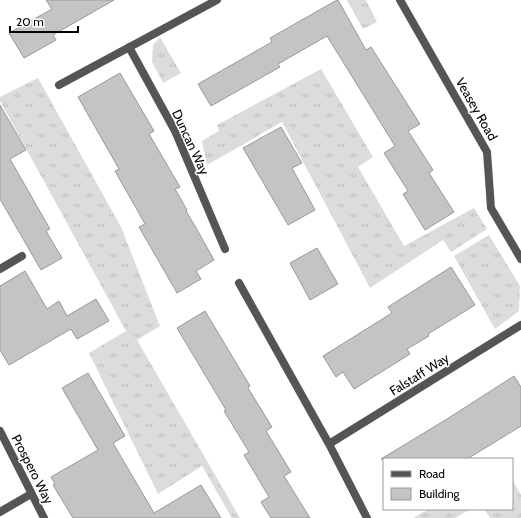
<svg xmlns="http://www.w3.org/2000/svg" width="521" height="518" font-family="Cabin,sans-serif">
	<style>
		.grass { fill: url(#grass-tufts) }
		.building { fill: #c4c4c4; stroke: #999 }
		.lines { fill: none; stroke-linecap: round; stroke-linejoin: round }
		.lane { stroke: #555; stroke-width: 8 }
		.street { stroke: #555; stroke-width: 8 }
		.labels { text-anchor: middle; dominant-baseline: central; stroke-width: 3; stroke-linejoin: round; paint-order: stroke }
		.street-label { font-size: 13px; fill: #000; stroke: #fff }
	</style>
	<defs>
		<pattern id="grass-tufts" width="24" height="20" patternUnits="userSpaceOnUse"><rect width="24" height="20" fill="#dcdcdc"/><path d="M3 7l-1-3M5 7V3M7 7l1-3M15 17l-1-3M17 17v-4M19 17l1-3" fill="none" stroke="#bbb"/></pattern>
	</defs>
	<rect width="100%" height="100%" fill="#fff"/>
	<!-- grass -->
	<path class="grass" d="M347,0h19l11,22 -14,7z
		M160,37l21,36 -18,10 -11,-21 1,-17z
		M321,69l52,88 -15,10 46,79 70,-38 13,21 -36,23 -8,-12 -73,48 -88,-166 -75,43 -5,-24 17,-10 -2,-6z
		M38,78l83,149 39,99 -23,14 103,178h-8l-30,-52 -44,28 -69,-141 37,-22 -126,-230v-4z
		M489,235l31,51 -1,25 -24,18 -41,-73z
		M512,479l9,16v23h-31l-6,-9h28z
		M429,509h42l-16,9h-42z"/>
	<!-- building -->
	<path class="building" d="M46,0h68l-61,35 3,5 -32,18 -15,-25 43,-24z
		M337,0h1l28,50 5,-3 49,77 -12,7 25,39 -4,3 25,39 -29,18 -22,-36 5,-3 -24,-38 11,-7 -68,-110 -49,28 2,3 -69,39 -13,-22 74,-42 -2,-4z
		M120,73l34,58 -5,3 31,53 -5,2 12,21 -1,1 9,15 19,34 -18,11 5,8 -24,14 -38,-66 6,-3 -30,-53 4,-2 -41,-72z
		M0,105l26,45 -16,9 40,70 -4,2 16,27 -21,12 -41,-71z
		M281,127l21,36 -10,5 23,42 -27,15 -45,-77z
		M317,248l21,36 -28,16 -20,-37z
		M451,267l24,38 -47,29 1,2 -22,13 3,5 -56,35 -11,-17 -7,5 -13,-21 69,-43 -4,-6z
		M25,271l22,38 12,-8 8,15 29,-17 13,22 -32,18 -6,-10 -62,36 -9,-15v-64z
		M205,311l45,75 -2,2 24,39 -6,4 25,41 -7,4 26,42h-39l-10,-16 8,-5 -25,-42 5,-3 -25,-41 2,-1 -49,-82z
		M88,373l37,63 -12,7 41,70 47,-28 20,33h-148l-20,-33 2,-1 -4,-7 47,-27 -36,-62z
		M514,376l7,11v39l-26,16 -28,17h-86l66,-40z"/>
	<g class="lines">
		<!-- lane -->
		<path class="lane" d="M0,269l22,-13
			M0,512l31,-18"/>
		<!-- street -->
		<path class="street" d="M400,0l87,152 4,56 30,51
			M129,47l46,84 50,118
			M59,85l158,-85
			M239,283l90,161 38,74
			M0,431l44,87
			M329,444l192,-119"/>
	</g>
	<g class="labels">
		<!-- street labels -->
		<g class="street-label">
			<text transform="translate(477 109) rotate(60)">Veasey Road</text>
			<text transform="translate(191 142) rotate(65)">Duncan Way</text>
			<text transform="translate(419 374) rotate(-32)">Falstaff Way</text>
			<text transform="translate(33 469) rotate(63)">Prospero Way</text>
		</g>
	</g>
	<!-- legend -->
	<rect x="383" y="458" width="130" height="52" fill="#ffffff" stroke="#999999"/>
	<rect x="391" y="471" width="20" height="6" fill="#555555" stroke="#999999"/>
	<text x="419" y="478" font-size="12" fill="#000000">Road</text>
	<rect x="391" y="488" width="20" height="12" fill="#c4c4c4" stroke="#999999"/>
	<text x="419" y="498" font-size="12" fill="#000000">Building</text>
	<!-- scale -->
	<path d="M10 26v6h68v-6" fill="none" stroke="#000000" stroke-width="2"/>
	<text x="16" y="26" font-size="12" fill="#000000" stroke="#ffffff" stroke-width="3" paint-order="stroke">20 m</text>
</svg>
